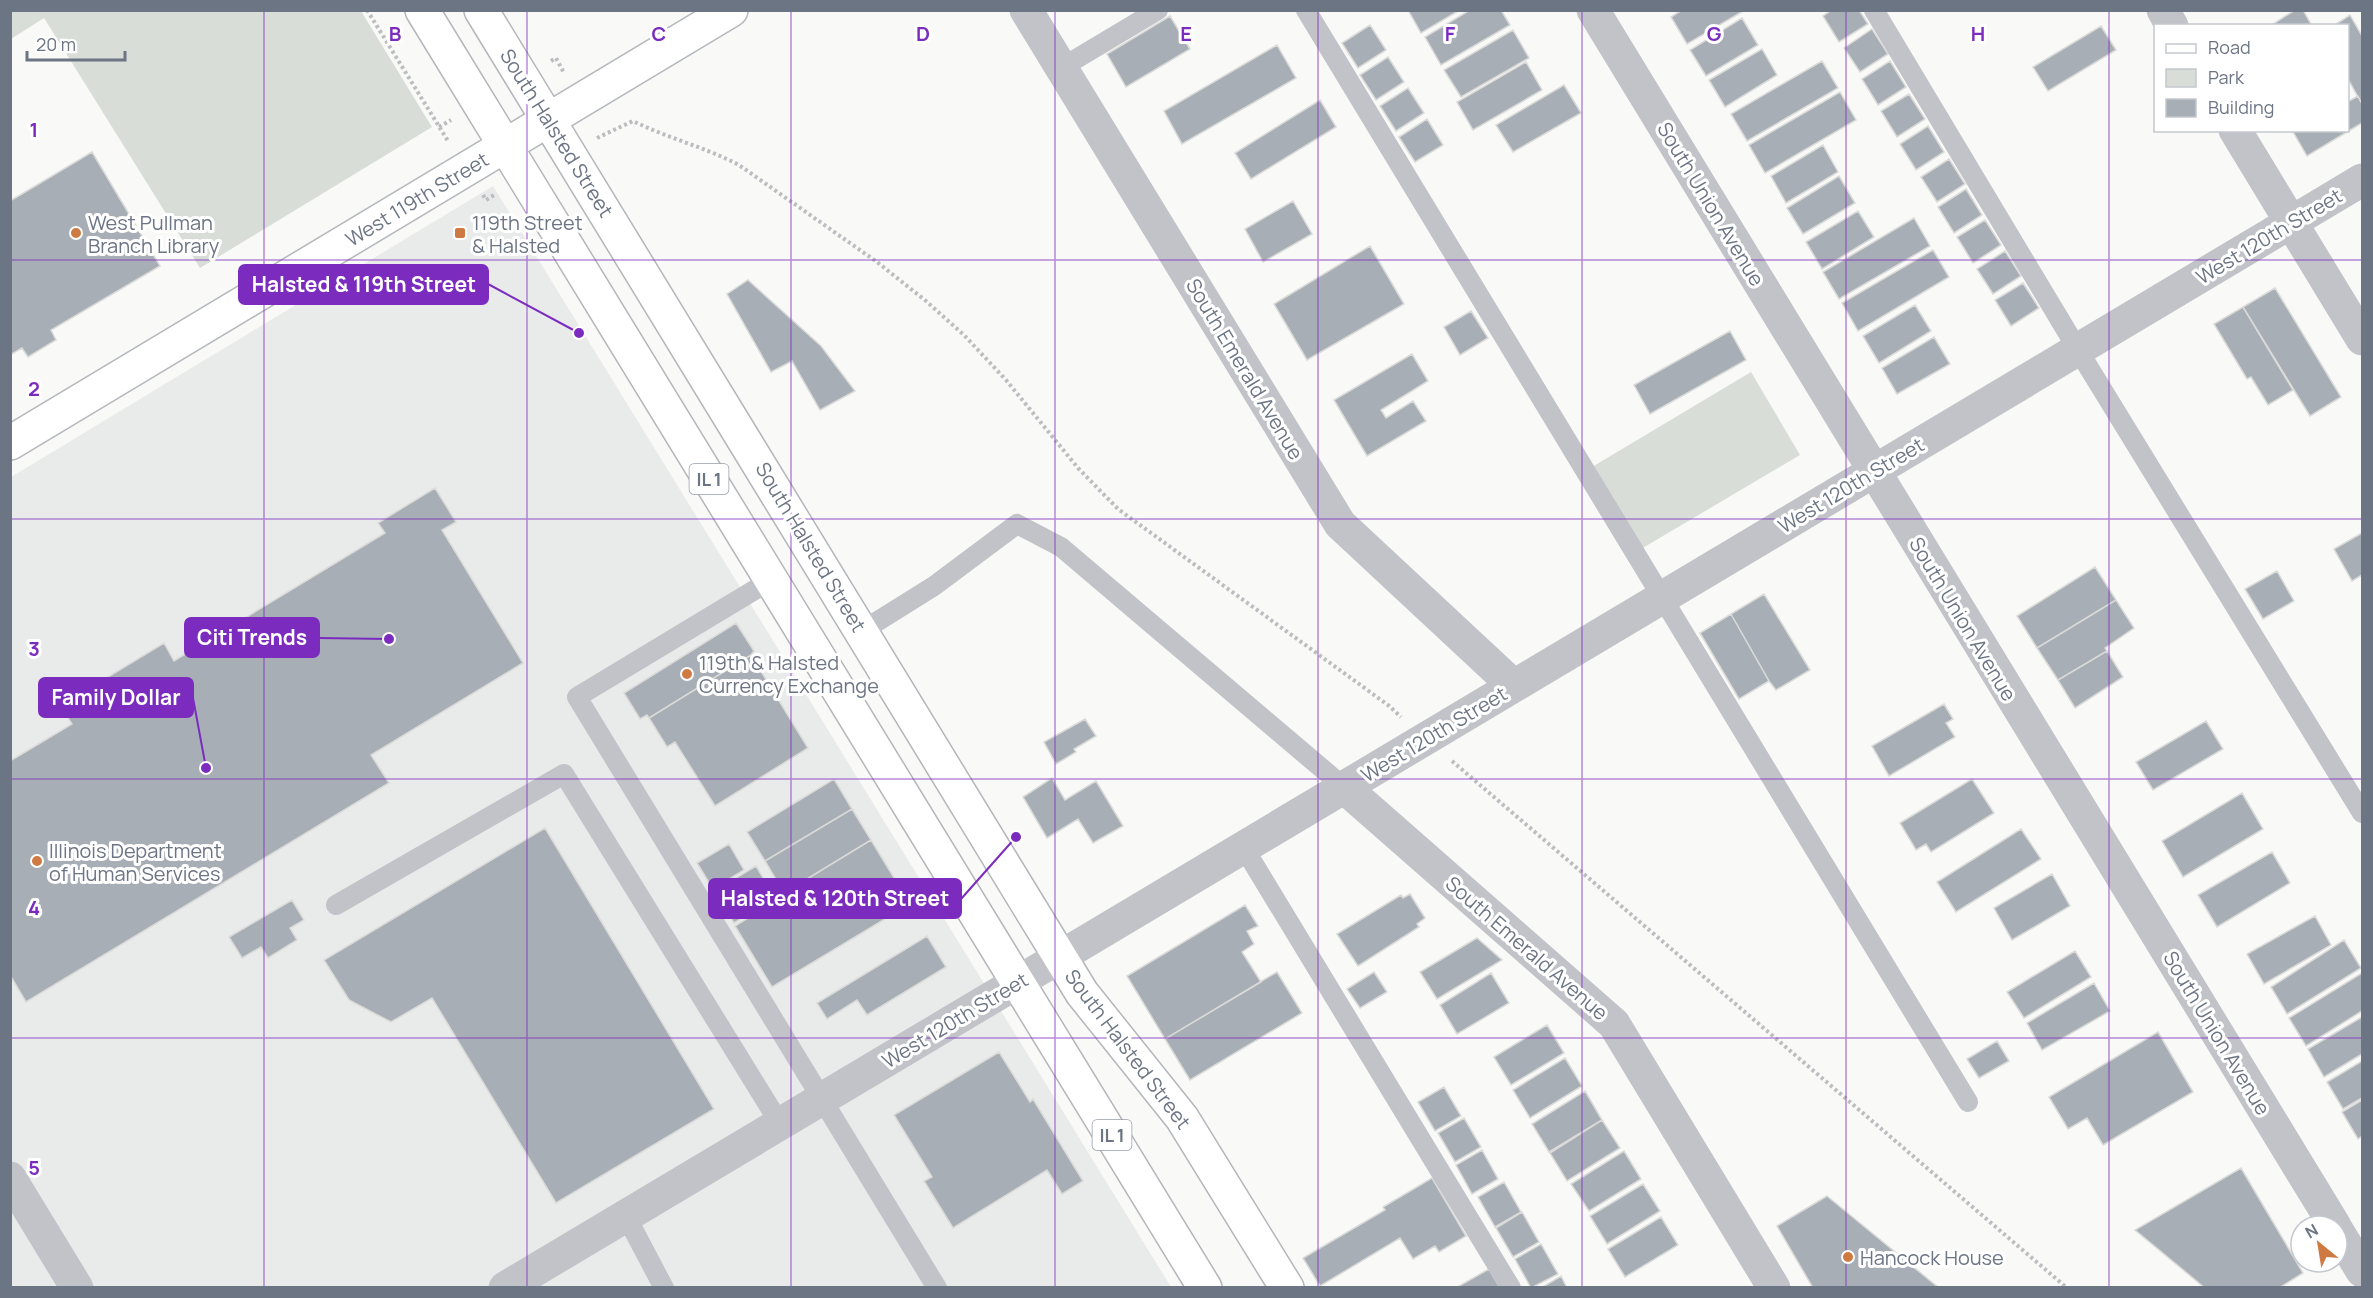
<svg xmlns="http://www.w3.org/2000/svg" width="2373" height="1298" font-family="Manrope,sans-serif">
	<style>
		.built { fill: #e9eaea }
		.green { fill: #d8ddd7 }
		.building { fill: #a8aeb5; stroke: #dadbd9; stroke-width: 1.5 }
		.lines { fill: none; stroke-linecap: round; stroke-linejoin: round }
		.secondary-casing { stroke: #b4b7bc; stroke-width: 36 }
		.primary-casing { stroke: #b3b6ba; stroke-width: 36 }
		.path { stroke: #bbbdc0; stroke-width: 4; stroke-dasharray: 3 3; stroke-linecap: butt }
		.lane { stroke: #c1c3c8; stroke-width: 20 }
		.street { stroke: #c1c3c8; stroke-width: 33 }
		.secondary { stroke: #fff; stroke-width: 33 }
		.primary { stroke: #fff; stroke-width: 33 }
		.grid { fill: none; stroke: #7b2cbf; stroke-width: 1.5; stroke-opacity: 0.55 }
		.poi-dot { fill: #ce7a42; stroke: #fff; stroke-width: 2 }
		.labels { text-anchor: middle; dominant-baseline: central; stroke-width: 6; stroke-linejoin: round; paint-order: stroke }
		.shield { fill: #fff; stroke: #989ea9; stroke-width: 1.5 }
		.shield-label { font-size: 18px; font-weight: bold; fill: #6c7584 }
		.street-label { font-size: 20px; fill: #6c7584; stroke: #fff }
		.poi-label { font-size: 20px; fill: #6c7584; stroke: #fff; text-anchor: start }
		.grid-label { font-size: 20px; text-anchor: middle; font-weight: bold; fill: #7b2cbf; stroke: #fff; stroke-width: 6; stroke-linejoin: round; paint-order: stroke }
		.leader { fill: none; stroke: #7b2cbf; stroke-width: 2 }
		.callout-dot { fill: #7b2cbf; stroke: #fff; stroke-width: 2 }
		.callout { fill: #7b2cbf; stroke: #7b2cbf; stroke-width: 2 }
		.callout-label { font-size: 21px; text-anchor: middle; font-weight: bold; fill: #fff }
	</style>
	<rect width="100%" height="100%" fill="#f9f9f7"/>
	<!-- built -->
	<path class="built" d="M493,186l678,1101 -1160,1v-811z"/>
	<!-- green -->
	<path class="green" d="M11,10l350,1 71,116 -232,141 -156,-250 -33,21z
		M1751,372l49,83 -159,94 -49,-82z"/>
	<!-- building -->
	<path class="building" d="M1408,10h52l-39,23z
		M1470,10h31l9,15 -69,40 -16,-28z
		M1682,10h63l-58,34 -16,-27z
		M1832,10h27l9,14 -29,18 -16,-26z
		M2295,10h8l9,16h-42z
		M2350,15l12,21v68l-14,-25v-53h-15z
		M1170,16l20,33 -64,38 -19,-33z
		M1742,18l16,27 -52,31 -16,-26z
		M1370,25l16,25 -28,18 -16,-25z
		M2101,26l15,24 -68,41 -15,-24z
		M1872,29l16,25 -28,18 -16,-24z
		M1513,30l16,28 -68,39 -17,-27z
		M1277,45l19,33 -114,66 -18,-33z
		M1762,49l15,26 -52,32 -16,-27z
		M1388,57l16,25 -28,18 -16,-25z
		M1822,61l16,27 -91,53 -16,-27z
		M1890,61l16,26 -28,18 -16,-26z
		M1526,62l16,28 -69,40 -16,-28z
		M1564,85l17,28 -68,39 -17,-27z
		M1408,88l16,25 -28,18 -16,-25z
		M1840,92l16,28 -91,53 -16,-28z
		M1909,94l16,25 -28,18 -16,-26z
		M2358,96l4,8v19l-55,33 -15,-26h56v-31l1,2z
		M1320,100l16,27 -85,52 -16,-26z
		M1427,119l16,26 -28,17 -16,-25z
		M1928,126l16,26 -28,18 -16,-26z
		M1823,145l15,27 -52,31 -15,-27z
		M92,152l68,114 -109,64 5,10 -28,17 -6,-9 -12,7v-154z
		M1949,159l16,25 -28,18 -16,-25z
		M1839,176l16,27 -52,31 -16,-26z
		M1966,189l16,26 -28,18 -16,-26z
		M1293,201l19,33 -49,28 -18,-33z
		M1858,211l16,26 -52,32 -16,-27z
		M1914,218l16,28 -91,53 -16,-27z
		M1985,220l16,25 -28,18 -16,-26z
		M1370,246l34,58 -97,56 -33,-56z
		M1933,250l16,27 -91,54 -16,-28z
		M2005,251l16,25 -28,18 -16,-25z
		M748,280l73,66 34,45 -35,19 -28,-49 -21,11 -44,-78z
		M2023,283l16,25 -28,18 -16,-26z
		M2275,288l66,109 -31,19 -67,-109z
		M1915,305l16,26 -52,32 -16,-27z
		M2243,307l50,83 -25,15 -17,-28 -4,2 -33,-55z
		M1471,311l17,27 -28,17 -16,-28z
		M1730,331l16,29 -96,54 -16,-29z
		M1934,337l16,27 -53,30 -15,-26z
		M1412,354l16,27 -47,29 5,8 27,-17 13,20 -59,35 -33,-56z
		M435,488l21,34 -14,8 81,133 -152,92 18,28 -363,219 -16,-27v-214l62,-37 -12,-18 104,-63 10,18 211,-128 -7,-10z
		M2362,533v42l-10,6 -18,-32z
		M2095,567l21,33 -79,48 -20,-32z
		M2277,571l17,30 -31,18 -18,-30z
		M1764,594l46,76 -34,20 -7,-9 -38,-67z
		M2116,600l18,28 -29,20 2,3 -49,29 -21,-32z
		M1731,614l38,67 -30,18 -39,-66z
		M736,623l18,28 -3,4 -102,63 -2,-3 -7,4 -16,-26z
		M2107,651l16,26 -48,31 -17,-28z
		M751,655l57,93 -93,58 -40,-64 -8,5 -18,-29z
		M1944,704l9,15 -7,4 9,14 -66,39 -17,-30z
		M1085,719l11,17 -22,13 2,3 -20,12 -12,-22z
		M2206,721l17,28 -70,41 -17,-28z
		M1052,778l13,22 31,-19 27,45 -30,17 -15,-24 -31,19 -24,-41z
		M834,779l18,30 -87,52 -18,-29z
		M1972,779l22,34 -63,39 -5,-8 -10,6 -16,-27z
		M2242,793l21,36 -80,48 -21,-36z
		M852,809l19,31 -87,53 -19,-32z
		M545,828l169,281 -158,94 -124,-205 -41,24 -42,-22 -25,-40z
		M2021,829l20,30 -85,53 -19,-30z
		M871,840l39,64 -138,83 -37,-61 50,-31 -1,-2z
		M729,844l15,26 -31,19 -16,-26z
		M2272,852l18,31 -73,44 -19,-32z
		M756,866l19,32 -41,25 -20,-32z
		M2052,874l18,32 -58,34 -18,-32z
		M1410,894l15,24 -8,6 2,3 -61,39 -21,-32 64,-39 2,3z
		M292,900l12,20 -14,8 7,12 -29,18 -7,-11 -19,11 -13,-21z
		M1245,905l13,21 -11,5 7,13 -12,8 19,30 -96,57 -38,-63z
		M2315,916l16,29 -67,39 -17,-30z
		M927,936l19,31 -79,48 -10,-15 -30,19 -10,-16z
		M1477,938l25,22 -65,39 -17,-27z
		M2344,940l17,28 -74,46 -16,-27z
		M2075,951l16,26 -67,41 -17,-26z
		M1277,972l25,41 -112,67 -25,-41z
		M1374,972l13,20 -27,16 -13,-19z
		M1491,973l18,30 -52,31 -17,-29z
		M2362,973v38l-56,35 -17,-28z
		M2094,983l16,28 -68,39 -15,-27z
		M2362,1017v37l-38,23 -16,-28z
		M1547,1025l17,28 -53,32 -17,-28z
		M2158,1032l35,60 -90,53 -16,-27 -19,11 -19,-32z
		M1997,1041l12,20 -30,17 -12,-19z
		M999,1052l31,50 3,-3 50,82 -21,13 -15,-24 -94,58 -29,-47 8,-4 -38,-62z
		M1565,1058l17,28 -52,32 -17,-28z
		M2362,1061v37l-19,11 -16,-27z
		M1444,1087l17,29 -26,15 -17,-29z
		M1585,1091l17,29 -53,32 -17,-28z
		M2362,1100v36l-4,3 -16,-27z
		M1464,1118l17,29 -26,15 -17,-29z
		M1602,1120l18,28 -53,33 -17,-28z
		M1482,1150l16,29 -26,15 -16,-29z
		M1624,1151l17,28 -52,32 -18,-27z
		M2241,1168l62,105 -24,15h-74l-70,-58z
		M1432,1178l34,58 -27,16 -4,-6 -22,13 -13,-21 -80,48 -17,-28 82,-48 -2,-3z
		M1504,1182l17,30 -26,15 -17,-30z
		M1643,1184l17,27 -53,33 -17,-28z
		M1827,1196l112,92h-126l-36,-62z
		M1522,1212l17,30 -26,15 -17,-29z
		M1661,1217l17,28 -53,32 -17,-28z
		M1541,1244l17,30 -27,14 -16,-29z
		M1489,1269l11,19h-40l-1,-2z
		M1561,1276l6,12h-26z"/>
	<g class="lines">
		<defs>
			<path id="secondary" d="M10,443l721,-433"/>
			<path id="primary" d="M422,10l783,1278
				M481,10l601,983 100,125 105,170"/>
		</defs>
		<!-- secondary casing -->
		<use href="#secondary" class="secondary-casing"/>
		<!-- primary casing -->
		<use href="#primary" class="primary-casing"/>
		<!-- path -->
		<path class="path" d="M367,10l81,131
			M551,61l5,-3 8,15
			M439,127l12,-7
			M597,138l36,-17c34,17 72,26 106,44l138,97 49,39 38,34 42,45 72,88 40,41 270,196 13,12
			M483,195l3,5 10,-6
			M1452,761l615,527"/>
		<!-- lane -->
		<path class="lane" d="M1306,10l662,1092
			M1874,10l204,340 284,463
			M1061,68l97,-58
			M771,580l-194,117 360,591
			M862,631l72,-45 83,-62 44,23 284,241
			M1244,848l267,440
			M336,905l228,-131 216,350
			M626,1216l38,72"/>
		<!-- street -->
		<path class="street" d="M1026,10l314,514 174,162
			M1593,10l742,1216
			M2163,10l9,16
			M2235,130l127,209
			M1345,788l269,236 160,264
			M10,1178l67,110
			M2337,1230l25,41
			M505,1288l1857,-1108"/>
		<!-- secondary -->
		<use href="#secondary" class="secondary"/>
		<!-- primary -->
		<use href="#primary" class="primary"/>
	</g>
	<!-- grid -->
	<path class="grid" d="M264,10v1278M527,10v1278M791,10v1278M1055,10v1278M1318,10v1278M1582,10v1278M1846,10v1278M2109,10v1278M10,260h2352M10,519h2352M10,779h2352M10,1038h2352"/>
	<!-- markers -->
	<g class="poi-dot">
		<circle cx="76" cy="233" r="6"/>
		<rect x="454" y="227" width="12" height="12" rx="3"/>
		<circle cx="687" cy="674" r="6"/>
		<circle cx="37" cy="861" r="6"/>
		<circle cx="1848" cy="1257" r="6"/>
	</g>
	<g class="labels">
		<!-- shield labels -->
		<g class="shield">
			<rect x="689.5" y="464" width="39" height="30" rx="4.5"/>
			<rect x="1092.5" y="1120" width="39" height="30" rx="4.5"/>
		</g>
		<g class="shield-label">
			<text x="709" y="479">IL 1</text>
			<text x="1112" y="1135">IL 1</text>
		</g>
		<!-- street labels -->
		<g class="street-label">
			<text transform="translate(557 133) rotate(58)">South Halsted Street</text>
			<text transform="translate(417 199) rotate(-31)">West 119th Street</text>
			<text transform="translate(1711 204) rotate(59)">South Union Avenue</text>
			<text transform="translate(2269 236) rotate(-31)">West 120th Street</text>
			<text transform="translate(1245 369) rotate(59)">South Emerald Avenue</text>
			<text transform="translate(1851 485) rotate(-31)">West 120th Street</text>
			<text transform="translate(811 547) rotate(59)">South Halsted Street</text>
			<text transform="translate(1963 619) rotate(59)">South Union Avenue</text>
			<text transform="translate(1434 734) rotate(-31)">West 120th Street</text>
			<text transform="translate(1527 948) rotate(41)">South Emerald Avenue</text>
			<text transform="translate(955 1020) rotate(-31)">West 120th Street</text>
			<text transform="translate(2217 1033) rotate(59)">South Union Avenue</text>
			<text transform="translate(1128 1049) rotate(53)">South Halsted Street</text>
		</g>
		<!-- poi labels -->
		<g class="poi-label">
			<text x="88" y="222">West Pullman<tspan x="88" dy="23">Branch Library</tspan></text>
			<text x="472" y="222">119th Street<tspan x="472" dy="23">&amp; Halsted</tspan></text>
			<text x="699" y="662">119th &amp; Halsted<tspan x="699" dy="23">Currency Exchange</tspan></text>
			<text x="49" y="850">Illinois Department<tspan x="49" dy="23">of Human Services</tspan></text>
			<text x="1860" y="1257">Hancock House</text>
		</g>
	</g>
	<g class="grid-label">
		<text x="395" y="41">B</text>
		<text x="659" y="41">C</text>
		<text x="923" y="41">D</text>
		<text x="1186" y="41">E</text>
		<text x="1450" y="41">F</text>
		<text x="1714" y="41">G</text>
		<text x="1978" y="41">H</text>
		<text x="34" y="137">1</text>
		<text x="34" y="396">2</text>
		<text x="34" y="656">3</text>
		<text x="34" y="915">4</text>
		<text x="34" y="1175">5</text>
	</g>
	<!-- callouts -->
	<path class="leader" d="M579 333L488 284M389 639L319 638M206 768L193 698M1016 837L961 899"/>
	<g class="callout-dot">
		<circle cx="579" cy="333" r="6"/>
		<circle cx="389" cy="639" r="6"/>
		<circle cx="206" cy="768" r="6"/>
		<circle cx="1016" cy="837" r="6"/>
	</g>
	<g class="callout">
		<rect x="239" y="265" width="249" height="39" rx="6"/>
		<rect x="185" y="618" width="134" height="39" rx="6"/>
		<rect x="39" y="678" width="154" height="39" rx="6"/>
		<rect x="709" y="879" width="252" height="39" rx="6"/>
	</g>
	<g class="callout-label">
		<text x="364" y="292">Halsted &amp; 119th Street</text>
		<text x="252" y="645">Citi Trends</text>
		<text x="116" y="705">Family Dollar</text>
		<text x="835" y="906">Halsted &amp; 120th Street</text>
	</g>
	<!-- border -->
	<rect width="2373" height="1298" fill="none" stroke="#6c7584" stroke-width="24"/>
	<!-- legend -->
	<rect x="2154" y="24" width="195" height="108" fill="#ffffff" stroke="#c4c8ce" stroke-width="1.5"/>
	<rect x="2166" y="44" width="30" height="9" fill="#ffffff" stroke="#c4c8ce" stroke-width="1.5"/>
	<text x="2208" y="54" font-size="18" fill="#6c7584">Road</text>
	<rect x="2166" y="69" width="30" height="18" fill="#d8ddd7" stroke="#c4c8ce" stroke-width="1.5"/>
	<text x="2208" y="84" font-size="18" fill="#6c7584">Park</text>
	<rect x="2166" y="99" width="30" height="18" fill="#a8aeb5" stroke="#c4c8ce" stroke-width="1.5"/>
	<text x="2208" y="114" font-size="18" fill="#6c7584">Building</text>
	<!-- north arrow -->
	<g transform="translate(2319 1244) rotate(330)"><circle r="28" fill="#ffffff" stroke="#c4c8ce" stroke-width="1.5"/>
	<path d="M0-4.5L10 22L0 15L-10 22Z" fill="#ce7a42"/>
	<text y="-9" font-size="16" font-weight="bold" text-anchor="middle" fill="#6c7584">N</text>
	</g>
	<!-- scale -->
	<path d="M27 51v9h98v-9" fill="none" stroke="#6c7584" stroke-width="3"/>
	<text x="36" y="51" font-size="18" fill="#6c7584" stroke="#ffffff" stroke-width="4.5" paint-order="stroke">20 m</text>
</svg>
